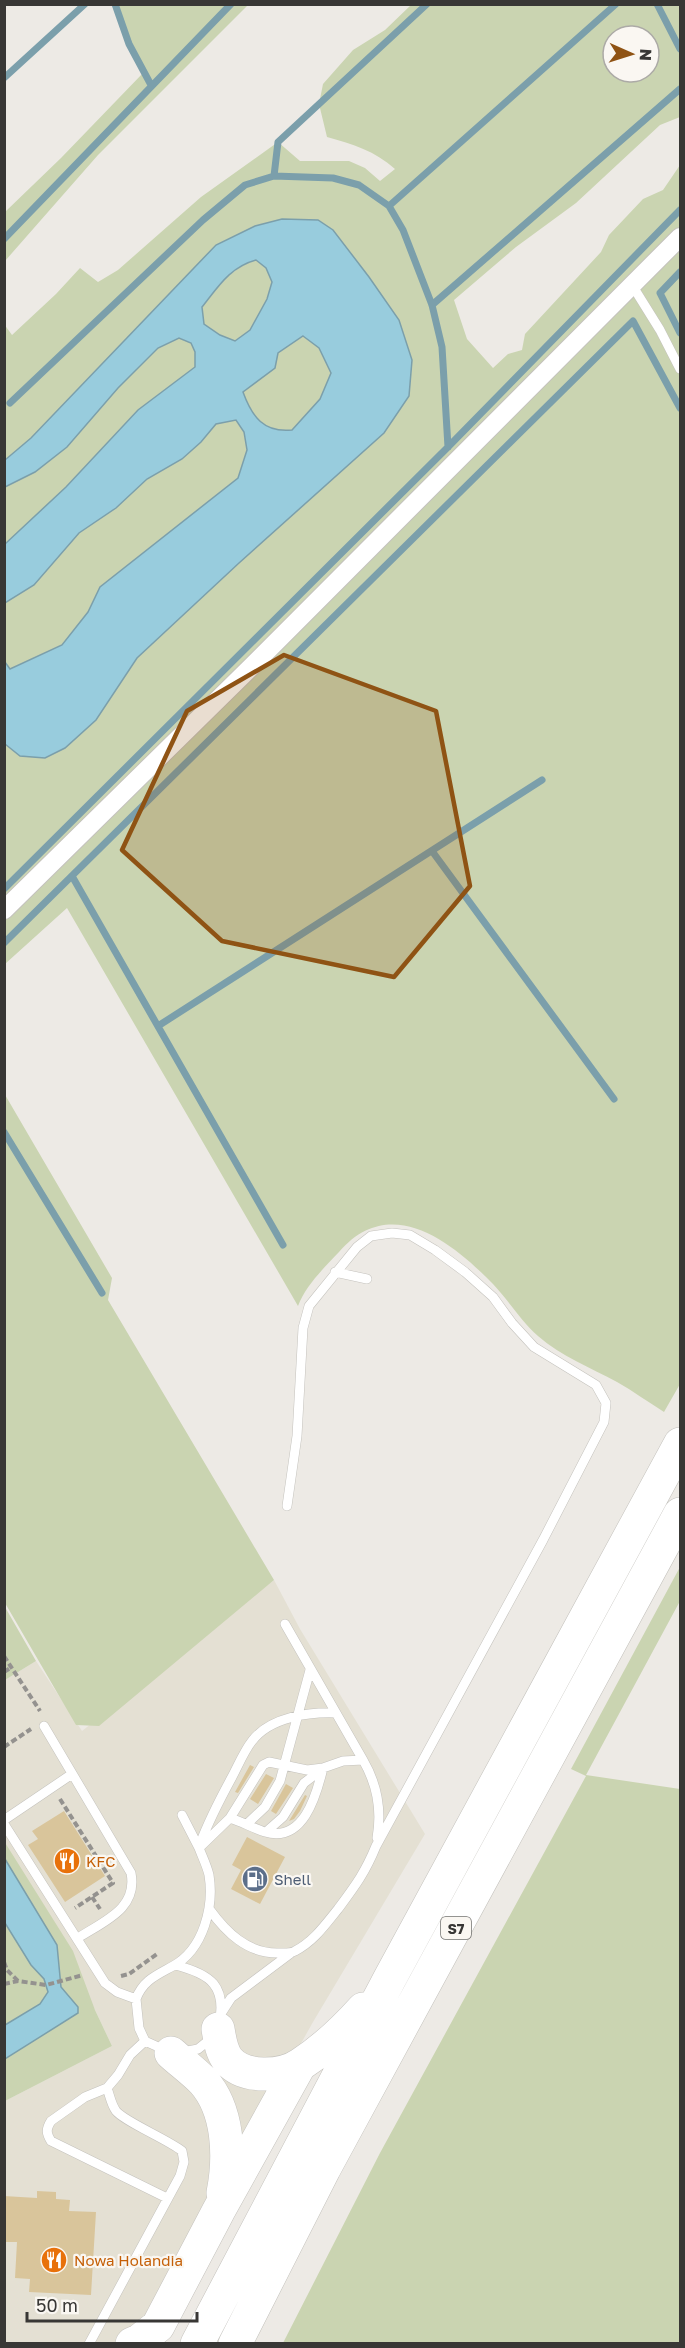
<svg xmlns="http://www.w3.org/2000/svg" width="685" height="2348" font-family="'Golos Text',sans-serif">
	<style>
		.built { fill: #e4e0d3 }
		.green { fill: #cad4b1; fill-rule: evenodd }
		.water { fill: #98ccdd; stroke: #7b9fab; stroke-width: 1.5; fill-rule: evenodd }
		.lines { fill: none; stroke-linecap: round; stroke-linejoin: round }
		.stream { stroke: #7b9fab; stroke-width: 7 }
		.building { fill: #d9c59b }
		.lane-casing { stroke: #c4c2bd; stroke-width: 10 }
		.street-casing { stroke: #c4c2bd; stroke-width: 20 }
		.highway-casing { stroke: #c4c2bd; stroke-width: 34 }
		.path { stroke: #94928f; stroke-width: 4; stroke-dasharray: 6 3; stroke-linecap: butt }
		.lane { stroke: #fff; stroke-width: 9 }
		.street { stroke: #fff; stroke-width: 18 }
		.highway { stroke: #fff; stroke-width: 33 }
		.marked { fill: #8f5314; fill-opacity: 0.2; stroke: #8f5314; stroke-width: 4.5; stroke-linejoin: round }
		.labels { text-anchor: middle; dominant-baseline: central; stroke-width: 4.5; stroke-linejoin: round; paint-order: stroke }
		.shield { fill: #faf7f2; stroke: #72716e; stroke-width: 1.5 }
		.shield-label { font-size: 14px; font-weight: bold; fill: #383735 }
		.food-label { font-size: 15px; fill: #c56008; stroke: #faf7f2; text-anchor: start }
		.service-label { font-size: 15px; fill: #4e5e75; stroke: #faf7f2; text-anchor: start }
	</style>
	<rect width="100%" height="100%" fill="#edeae5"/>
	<!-- built -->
	<path class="built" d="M274,1580l26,49 125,205 -112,188 -125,223 -51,98h-132v-242l107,-55 -17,-36 -90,-164v-166l31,-19 46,70z"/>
	<!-- green -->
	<path class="green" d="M115,5h133l-150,150 -93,106v-49l56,-54 83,-86 -15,-28z
		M411,5h269v112l-20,8 -84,78 -60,44 -62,53 13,39 26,29 15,-14 14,-4 3,-16 76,-82 8,-17 34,-36 20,-9 17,-25v1219l-16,28c-16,-10 -31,-21 -47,-30 -26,-14 -56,-26 -79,-46 -17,-15 -29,-35 -45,-52 -42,-43 -103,-91 -154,-32 -15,16 -33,33 -41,54l-231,-398 -62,56v-220l15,12 76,-36 41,-62 102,-95 160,-243 -66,-90 -15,-10 -36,-1 -27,7 -39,20 -185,192 -26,22 -1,-136 8,11 44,-41 24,-26 18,14 20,-12 83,-73 77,-55 22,19h49l16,7 15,13 15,-12c-20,-18 -42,-25 -68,-32l-8,-33 4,-20 30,-34 32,-20zM613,36h36v36h-36z
		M256,260l10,8 6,13 -5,18 -17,31 -15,11 -15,-6 -16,-11 -2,-17c17,-20 28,-39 54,-47z
		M303,336l16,12 12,25 -11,26 -28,31c-29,2 -40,-12 -49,-38l13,-11 22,-28z
		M179,338l12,5 4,9v15l-57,43 -72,77 -61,57v-57l30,-15 32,-25 51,-59 40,-40z
		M236,420l8,12 3,18 -9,28 -138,109 -12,25 -26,33 -52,24 -5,-7v-59l29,-18 45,-52 37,-25 31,-29 35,-20 19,-17 15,-18z
		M4,1093l108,185 -4,22 166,280 -175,146 -23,-1 -71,-122z
		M680,1567v34l-94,174 94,14v554h-397l97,-190 206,-377 -15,-7z
		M5,1607l31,54 -31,19h-1z
		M4,1841l69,110 22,59 17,36 -107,55z"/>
	<!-- water -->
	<path class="water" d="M282,219l36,1 15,10 36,47 30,43 13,40 -3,36 -25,37 -145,130 -102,95 -41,62 -31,28 -20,10 -25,-2 -15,-12v-82l5,7 52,-24 26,-33 12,-25 138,-109 9,-28 -3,-18 -8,-12 -20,4 -15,18 -19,17 -35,20 -31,29 -37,25 -45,52 -29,18v-59l61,-57 72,-77 57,-43v-15l-4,-9 -12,-5 -21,10 -40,40 -51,59 -32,25 -30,15v-27l26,-22 185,-193 39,-19zM256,260l10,8 6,14 -5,17 -17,31 -15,11 -15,-6 -16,-11 -2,-17c16,-20 28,-40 54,-47zM303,336l16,12 12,25 -11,26 -28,31c-28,3 -40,-13 -49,-38l32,-24 3,-15z
		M5,1859l52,86 4,42 17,20v6l-73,46v-34l35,-21 8,-12 -4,-13 -13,-14 -26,-42z"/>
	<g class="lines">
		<!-- stream -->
		<path class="stream" d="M115,4l14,40 22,41
			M657,4l23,45
			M4,78l81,-74
			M274,176l4,-34 149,-138
			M389,206l227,-202
			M4,239l227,-235
			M680,272l-20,21 20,40
			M432,305l248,-216
			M10,403l193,-183 42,-35 29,-9 59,2 26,7 30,21 14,24 29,75 10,42 6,100
			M432,851l182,248
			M72,876l211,369
			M4,889l444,-442 232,-237
			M4,943l629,-622 47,87
			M158,1026l384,-246
			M4,1132l98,161"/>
	</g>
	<!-- building -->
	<path class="building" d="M250,1765l4,2 -16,26 -3,-1z
		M266,1774l8,4 -16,26 -8,-5z
		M286,1784l7,4 -17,26 -5,-3z
		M305,1795l2,1 -7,15 -6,8 -5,2z
		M64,1811l41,65 -40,26 -37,-57 10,-6 -6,-8z
		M247,1837l38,20 -25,47 -29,-15 10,-19 -9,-5z
		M37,2191l19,1v7l14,1 -1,11 27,1 -5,83 -62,-3 1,-13 -15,-1 2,-36h-13v-46l33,2z"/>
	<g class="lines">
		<defs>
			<path id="lane" d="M632,285l28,45 20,39
				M335,1272l32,7
				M285,1624l78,136
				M44,1726l87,147c7,36 -27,48 -53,65
				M182,1815l17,33
				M230,1818l33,-53 6,-3 38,8 16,-2
				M4,1820l68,-46
				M4,1824l101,159 12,9 19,7
				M247,1824l18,-17 15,-26 30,-111
				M266,1832l17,-15 21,-34 17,-13
				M200,1844c9,-24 20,-45 32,-67 6,-11 12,-26 20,-36 18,-24 57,-29 84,-28
				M210,1910c16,22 37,43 67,43 6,0 13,1 18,-2 19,-10 30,-26 43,-42 17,-23 27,-36 38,-63l167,-306 61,-118 2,-19 -10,-18 -62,-38 -22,-24 -19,-26 -28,-25 -30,-22 -25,-15 -18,-2 -21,3 -14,11 -48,59 -6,22 -6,108 -10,70
				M175,1965c36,9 52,21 44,60
				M222,2012l9,-14 60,-45
				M145,2041l-15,14 -12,20 -11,13 -22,9 -34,24c-5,8 -5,12 0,20l116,57
				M167,2051l-22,-10 -6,-13 -3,-29c7,-19 21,-24 37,-33 31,-17 41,-60 36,-91 -2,-9 -7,-19 -10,-27l31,-30c12,4 23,10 35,14 38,11 51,-35 58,-64l20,-7 20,-1c14,24 19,50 14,78
				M183,2052l15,-3 15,-12
				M89,2344l91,-168 4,-14 -2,-11c-15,-12 -57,-29 -66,-40 -5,-7 -6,-15 -9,-23"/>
			<path id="street" d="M4,910l245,-241 431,-432"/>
			<path id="highway" d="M218,2029c2,11 3,22 10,31 16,19 54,17 73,4 23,-15 44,-35 62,-55
				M171,2053c10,9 22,18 32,28 26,29 27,76 20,112
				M132,2344l7,-3 19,-15 61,-116 80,-144
				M197,2344l193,-366 290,-534
				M235,2344l89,-175 356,-655"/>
		</defs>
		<!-- lane casing -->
		<use href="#lane" class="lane-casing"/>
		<!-- street casing -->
		<use href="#street" class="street-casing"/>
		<!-- highway casing -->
		<use href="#highway" class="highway-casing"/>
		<!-- path -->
		<path class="path" d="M4,1656l36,55
			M4,1672l8,-5
			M4,1747l27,-18
			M60,1799l53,84 -38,25
			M92,1897l8,12
			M4,1962l3,8 11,11
			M121,1976l8,-2 28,-20
			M4,1984l14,-3 28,4 37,-10"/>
		<!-- lane -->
		<use href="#lane" class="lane"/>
		<!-- street -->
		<use href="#street" class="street"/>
		<!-- highway -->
		<use href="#highway" class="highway"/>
	</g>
	<!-- marked area -->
	<path class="marked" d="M284,655l152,56 34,175 -76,91 -172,-36 -100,-91 65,-139z"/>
	<!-- icons -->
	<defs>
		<symbol id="restaurant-disc" viewBox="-11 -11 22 22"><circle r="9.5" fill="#e8710a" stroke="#faf7f2"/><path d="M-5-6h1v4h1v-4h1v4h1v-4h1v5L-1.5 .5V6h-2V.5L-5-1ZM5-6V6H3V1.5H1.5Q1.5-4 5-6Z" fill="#fff"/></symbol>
		<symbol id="fuel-disc" viewBox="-11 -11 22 22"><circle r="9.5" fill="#5c6f8a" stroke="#faf7f2"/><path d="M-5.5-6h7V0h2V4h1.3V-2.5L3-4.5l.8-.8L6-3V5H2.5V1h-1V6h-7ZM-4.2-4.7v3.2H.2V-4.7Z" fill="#fff"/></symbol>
	</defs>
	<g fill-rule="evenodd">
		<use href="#restaurant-disc" x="52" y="1846" width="30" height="30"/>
		<use href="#fuel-disc" x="240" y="1864" width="30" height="30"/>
		<use href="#restaurant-disc" x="39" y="2245" width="30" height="30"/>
	</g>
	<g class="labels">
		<!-- shield labels -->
		<rect class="shield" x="441" y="1917" width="30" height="22" rx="4.5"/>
		<g class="shield-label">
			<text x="456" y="1928">S7</text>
		</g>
		<!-- food labels -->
		<g class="food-label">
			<text x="86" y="1861">KFC</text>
			<text x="74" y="2260">Nowa Holandia</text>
		</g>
		<!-- service labels -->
		<g class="service-label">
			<text x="274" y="1879">Shell</text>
		</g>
	</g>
	<!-- border -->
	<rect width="685" height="2348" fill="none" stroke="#383735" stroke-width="12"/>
	<!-- north arrow -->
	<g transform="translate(631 54) rotate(93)"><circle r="28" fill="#faf7f2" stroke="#acaaa6" stroke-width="1.5"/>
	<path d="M0-4.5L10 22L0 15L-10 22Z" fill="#8f5314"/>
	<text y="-9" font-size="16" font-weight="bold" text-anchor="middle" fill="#383735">N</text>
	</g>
	<!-- scale -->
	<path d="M27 2312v9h170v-9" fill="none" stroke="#383735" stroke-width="3"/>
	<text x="36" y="2312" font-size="18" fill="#383735" stroke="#faf7f2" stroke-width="4.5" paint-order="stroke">50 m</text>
</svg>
